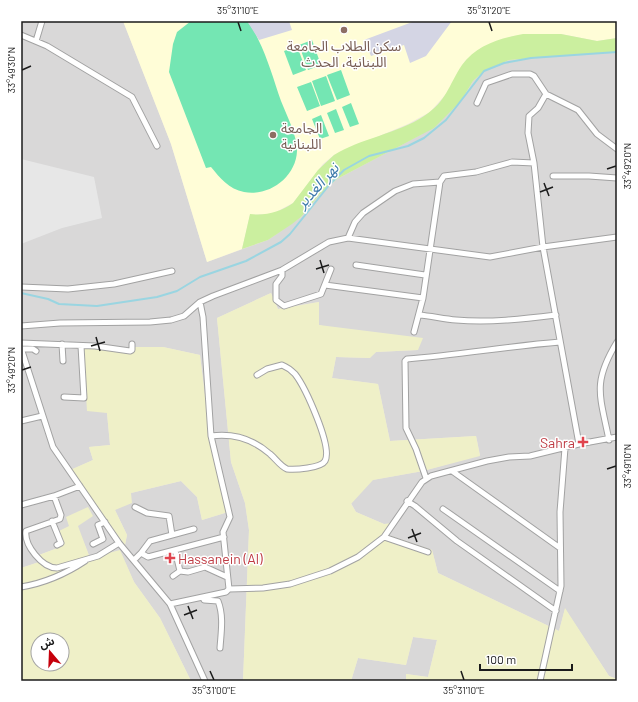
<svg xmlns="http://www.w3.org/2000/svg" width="638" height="702" font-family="Barlow,'Noto Sans Arabic',sans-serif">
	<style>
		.residential { fill: #d9d8d8; fill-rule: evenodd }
		.education { fill: #fffdd7 }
		.farmland { fill: #eff0c8; fill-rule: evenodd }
		.grass { fill: #cbef9f }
		.pitch { fill: #74e6b3 }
		.parking { fill: #e7e7e7 }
		.plaza { fill: #d4d5e4 }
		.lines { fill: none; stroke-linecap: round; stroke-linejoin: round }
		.stream { stroke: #9ad5e1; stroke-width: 2 }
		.minor-casing { stroke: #a2a2a2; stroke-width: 7 }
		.minor { stroke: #fff; stroke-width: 5 }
		.ticks { fill: none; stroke: #1b1b1b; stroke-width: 1.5 }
		.education-dot { fill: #8d6e63; stroke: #fff; stroke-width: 1.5 }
		.health-dot { fill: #e0444e; stroke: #fff; stroke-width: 1.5 }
		.labels { text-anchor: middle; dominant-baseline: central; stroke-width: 3; stroke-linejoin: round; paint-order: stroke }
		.education-label { font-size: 14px; fill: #785e54; stroke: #fff }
		.health-label { font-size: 14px; fill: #be3a42; stroke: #fff; text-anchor: end }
		.water-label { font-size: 15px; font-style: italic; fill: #3d7aab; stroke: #fff }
		.neatline { fill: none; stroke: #1b1b1b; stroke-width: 1.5 }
		.ticks-label { font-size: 10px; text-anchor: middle; fill: #1b1b1b }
	</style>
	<rect width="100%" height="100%" fill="#eee8df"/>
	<!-- residential -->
	<path class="residential" d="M21,21h102l48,123 36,118 61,-22 33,-23 18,-22 18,-16 85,-45 39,-33 12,-20 11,-10 25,-11 108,-8v627l-8,-3 -44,-67 -6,22 -121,-58 -6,-23 -44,-15 -4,-11 -28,-12 -5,-9 21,-23 51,-9 57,-16 -4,-19 -86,5 -12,-57 -46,-6 4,-21 33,1 7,-6 42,-2 -99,-25v-23l-41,7 -7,-16 -54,25 14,144 14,41 4,27 -6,151h-52l-31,-63 -26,-36 -14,-31 -30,7 -13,-32h-8l-6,20 -24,9v7l-18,6zM163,347l37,8 12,99 16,58 -26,8 -5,-23 -16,-16 -50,12 -16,17 12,25 -2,10 -54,-75 22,-10 -4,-13 21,-2 -3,-32 46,-65z
		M413,637l24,3 -9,37 -22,-3v7h-55l7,-23 48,7z"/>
	<!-- education -->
	<path class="education" d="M123,21h494v17l-20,3 -36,-7 -48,2 -32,12 -16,13 -18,32 -17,19 -22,12 -74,31 -11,9 -30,39 -21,11 -22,1 -8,34 -35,13 -36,-118z"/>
	<!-- farmland -->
	<path class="farmland" d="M271,293l7,16 41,-7v23l104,13 -5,12 -42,2 -6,6 -34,-1 -4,21 46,6 12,57 86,-5 4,20 -57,15 -50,9 -22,24 5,8 28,12 8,-1 -4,12 44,15 6,23 121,58 6,-23 44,68 8,3v2h-211v-7l22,3 9,-37 -24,-3 -7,28 -48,-7 -7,23h-108l6,-151 -4,-27 -14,-41 -14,-144z
		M83,347h80l37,8 12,99 16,58 -26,8 -5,-23 -16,-16 -50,12 1,10 -17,7 12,25 -2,10 -55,-75 23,-10 -4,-13 21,-2 -3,-32 -20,-2z
		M88,507l5,9 -15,10 12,32 30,-8 14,32 26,36 31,63h-170v-113l18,-6v-7l24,-9 -4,-15 10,-5 -3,-9zM38,640h24v24h-24z"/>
	<!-- grass -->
	<path class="grass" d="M523,34h38l36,7 20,-3v14l-108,8 -25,11 -11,10 -12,20 -27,27 -97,51 -18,16 -18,22 -9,7 -24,16 -26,9 8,-35c16,2 30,-2 43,-11l25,-33 16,-15c27,-17 63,-21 90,-39 23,-15 24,-30 38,-51 14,-20 38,-27 61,-31z"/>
	<!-- pitch -->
	<path class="pitch" d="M191,21h56c5,6 8,11 11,18 10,20 16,42 23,62 6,15 16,34 16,50 -1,26 -28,46 -53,41 -15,-3 -24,-14 -33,-25l-5,1 -37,-96 4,-28 4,-12z
		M312,40l9,25 -13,5 -9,-25z
		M297,46l9,24 -13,5 -9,-24z
		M341,70l9,25 -13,5 -10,-25z
		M326,76l9,25 -14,5 -9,-25z
		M311,82l9,24 -13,5 -10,-24z
		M351,103l8,21 -9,3 -8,-20z
		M336,109l8,21 -9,3 -8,-20z
		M321,115l8,21 -9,3 -8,-20z"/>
	<!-- parking -->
	<path class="parking" d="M21,159l73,18 8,41 -40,10 -41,16v-32l2,-1 -2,-9z"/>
	<!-- plaza -->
	<path class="plaza" d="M247,21h42l3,9 -33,10z
		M415,21h37l-26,35 -16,7 -6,-18 -33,11 -7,-16z"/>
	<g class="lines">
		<!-- stream -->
		<path class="stream" d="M21,293l27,6 11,5 38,2 60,-9 20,-6 23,-14 46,-16 35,-19 9,-8 40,-50 14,-14 25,-14 39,-10 16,-8 22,-18 38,-49 20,-8 27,-5 86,-6"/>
		<defs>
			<path id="minor" d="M21,35l26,11 85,51 25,49
				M36,41l6,-20
				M546,94l-8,14 -9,8 -1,17 6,30 9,84 36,197
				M477,103l9,-20 26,-9h18l4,2 12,18 32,16 19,24 20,15
				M553,176h36l28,2
				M348,238l7,-16 8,-9 32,-22 18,-7 27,-2 4,-6 32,-4 36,-10 22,1
				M356,265l69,10
				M282,270v6l-6,8v16l8,6 37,-12 10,-25
				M325,285l98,13
				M21,287l47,2 46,-5 58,-13
				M200,302l3,15 8,119 19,81 -7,15 6,57
				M419,315c12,1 25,4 37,5 33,3 67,-1 100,-5
				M21,326l39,-3 90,-1 21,-2 13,-4 16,-14 13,-6 69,-26 47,-28 19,-4 142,19 53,-10 74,-10
				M414,332l9,-34 17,-116
				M21,343l74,3 35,5 2,-1v-6
				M62,344l1,17
				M21,348l32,99 66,96 51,61 35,77
				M21,349h12l3,2
				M64,397l20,1 -3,-52
				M21,421l21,-5
				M211,436c23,-3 42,3 59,18 6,5 10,12 17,15 8,1 34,-1 38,-8 8,-14 -20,-74 -30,-87 -4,-4 -8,-7 -13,-9l-15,4 -10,6
				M609,440c-9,-45 -17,-57 8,-98
				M452,471l108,77
				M426,478l-10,-29 -10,-21 -1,-67 2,-2c52,-4 102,-13 153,-17
				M54,496l7,19 -1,4 -34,12c-2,14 16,37 31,37l41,-12 21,-13
				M407,501l8,5 42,35 99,70
				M21,505l33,-9 26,-10
				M135,507l12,6 22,3 3,19
				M443,509l117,82
				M52,521l9,22 -4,2
				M384,537l44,15
				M93,544l10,-5 -5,-14 7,-3
				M141,553l9,-12 44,-12
				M134,560l7,-7 7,4 76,-20
				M180,571l8,1 17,-5 22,10
				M173,576l7,-5 -5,-21
				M21,587c24,-4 43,-12 64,-26
				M203,597l1,3 14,1c6,15 3,32 2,47
				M170,604l56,-12 3,-3 34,-1 27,-4 40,-13 28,-14 26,-20 38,-55 9,-6 56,-15 22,-4 21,-1 49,-12 38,-7
				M540,681l21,-95 -1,-74 5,-64"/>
		</defs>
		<!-- minor casing -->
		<use href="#minor" class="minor-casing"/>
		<!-- minor -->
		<use href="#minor" class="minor"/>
	</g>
	<!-- ticks -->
	<path class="ticks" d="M238,22l3,9M489,22l3,9M22,70l9,-4M607,169l9,-3M544,183l5,13M540,192l13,-5M320,260l4,13M316,269l13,-4M96,337l4,14M91,346l14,-4M22,370l9,-3M607,469l9,-3M412,529l5,13M408,538l13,-5M188,606l5,13M184,615l13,-5M210,671l4,9M461,671l3,9"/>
	<!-- markers -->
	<g class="education-dot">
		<circle cx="344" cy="30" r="4"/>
		<circle cx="273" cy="135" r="4"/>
	</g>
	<g class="health-dot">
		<path d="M581 436h4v4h4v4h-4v4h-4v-4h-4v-4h4z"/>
		<path d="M168 552h4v4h4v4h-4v4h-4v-4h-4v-4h4z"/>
	</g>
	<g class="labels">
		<!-- education labels -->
		<g class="education-label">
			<text x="344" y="45">سكن الطلاب الجامعة<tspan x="344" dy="16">اللبنانية، الحدث</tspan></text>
			<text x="281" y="127" text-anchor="start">الجامعة<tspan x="281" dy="16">اللبنانية</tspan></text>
		</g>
		<!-- health labels -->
		<g class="health-label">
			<text x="575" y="442">Sahra</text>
			<text x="178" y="558" text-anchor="start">Hassanein (Al)</text>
		</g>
		<!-- water labels -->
		<g class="water-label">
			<text transform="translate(317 185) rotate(-48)">نهر الغدير</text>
		</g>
	</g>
	<!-- border -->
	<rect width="638" height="702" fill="none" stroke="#ffffff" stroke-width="44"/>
	<!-- north arrow -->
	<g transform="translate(50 652) rotate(341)"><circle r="19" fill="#ffffff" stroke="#a4a4a4"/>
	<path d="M0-3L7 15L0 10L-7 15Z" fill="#c6000c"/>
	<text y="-6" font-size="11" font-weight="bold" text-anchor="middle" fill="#1b1b1b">ش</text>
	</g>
	<!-- scale -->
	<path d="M480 664v6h92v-6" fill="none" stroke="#1b1b1b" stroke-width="2"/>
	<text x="486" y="664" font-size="12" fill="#1b1b1b" stroke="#ffffff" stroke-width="3" paint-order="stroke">100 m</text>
	<rect x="22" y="22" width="594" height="658" class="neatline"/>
	<g class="ticks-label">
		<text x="238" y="14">35°31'10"E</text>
		<text x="489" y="14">35°31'20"E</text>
		<text transform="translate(11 70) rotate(-90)" y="4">33°49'30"N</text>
		<text transform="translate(627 166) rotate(-90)" y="4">33°49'20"N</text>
		<text transform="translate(11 370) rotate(-90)" y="4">33°49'20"N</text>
		<text transform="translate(627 466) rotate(-90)" y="4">33°49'10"N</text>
		<text x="214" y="694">35°31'00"E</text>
		<text x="464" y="694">35°31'10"E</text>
	</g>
</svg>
